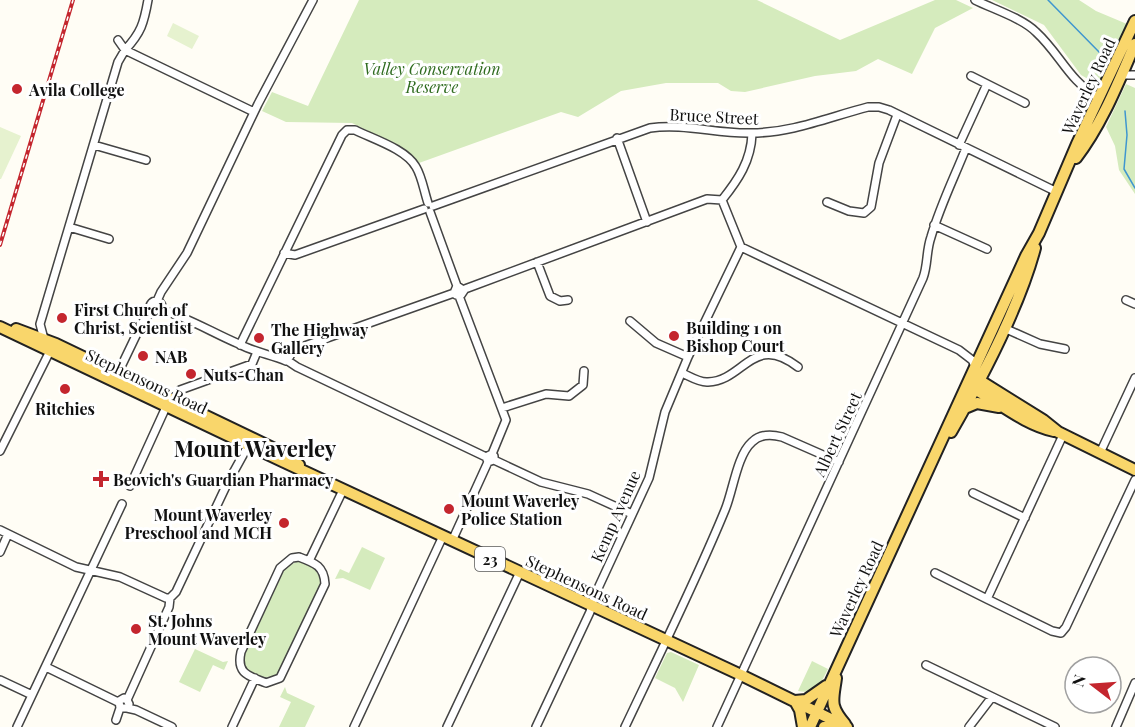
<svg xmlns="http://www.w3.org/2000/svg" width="1135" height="727" font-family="'Playfair Display',serif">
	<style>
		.green { fill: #d5ebbd }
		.pitch { fill: #e6f2cf }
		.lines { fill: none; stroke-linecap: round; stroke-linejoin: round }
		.stream { stroke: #3f96cf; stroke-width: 1.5 }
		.street-casing { stroke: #444; stroke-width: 10 }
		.primary-casing { stroke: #222; stroke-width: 14 }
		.street { stroke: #fff; stroke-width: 7 }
		.primary { stroke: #f9d66b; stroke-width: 10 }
		.rail-casing { stroke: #c4262e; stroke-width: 4 }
		.rail { stroke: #fff; stroke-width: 1.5; stroke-dasharray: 4.5; stroke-linecap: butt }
		.poi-dot { fill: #c4262e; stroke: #fff; stroke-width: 2 }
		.labels { text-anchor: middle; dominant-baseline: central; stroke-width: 6; stroke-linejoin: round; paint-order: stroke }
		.shield { fill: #fff; stroke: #585858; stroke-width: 1.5 }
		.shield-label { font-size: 15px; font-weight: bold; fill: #111 }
		.park-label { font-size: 16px; font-style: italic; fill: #2f6b1f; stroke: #fff }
		.street-label { font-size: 16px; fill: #111; stroke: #fff }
		.poi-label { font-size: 16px; font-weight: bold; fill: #111; stroke: #fff; text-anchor: start }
		.district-label { font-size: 22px; font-weight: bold; fill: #111; stroke: #fff }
	</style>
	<rect width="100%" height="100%" fill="#fffdf5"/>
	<!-- green -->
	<path class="green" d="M359,0h398l83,40 95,-40h21l17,8 -38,20 -23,46 -34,-15 -22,12 -41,5 -70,16 -14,-1 -13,-8h-52l-45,8 -43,26 -17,-5 -142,51 -13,-13 -54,-27 -66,-1 -24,-11 10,-19 36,14z
		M992,0h87l17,11 31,13 -27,58 -5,1 -14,-8 -37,-50z
		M1126,84l9,4v106l-16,-24 -4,-24 -9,-19z
		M362,547l23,11 -15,32 -27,-12 -8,1 5,-10 9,4z
		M298,561c13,4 21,9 24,22l-43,90c-12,9 -36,2 -36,-15l42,-90z
		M195,649l28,13 5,-1 -4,9 -11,-5 -13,27 -21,-10z
		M671,652l28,13 -16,37 -8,-14 -20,-10 12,-25z
		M812,661l16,8c-7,14 -12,26 -30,22z
		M285,687l2,6 28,13 -10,21h-26l12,-25 -11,-5z"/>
	<!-- pitch -->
	<path class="pitch" d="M173,23l26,13 -7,13 -25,-13z
		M0,127l21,9 -20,43h-1z"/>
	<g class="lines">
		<!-- stream -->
		<path class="stream" d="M1048,0l53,54
			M1125,111l2,24 -3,34 11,19"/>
		<defs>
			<path id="street" d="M975,0c18,9 47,18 61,32 25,23 32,48 63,66
				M118,40l7,10c16,-17 19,-27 23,-50
				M1122,75h13
				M971,76l54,27
				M617,138l30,84
				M94,145l52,15
				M959,145l28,-61
				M722,200l19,47 218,103 13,10 3,6
				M722,200c16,-20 29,-39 30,-66
				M827,202l22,9 15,2 7,-6 8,-44 18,-48
				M433,206l217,-78c34,-5 67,6 101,5 41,0 78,-16 117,-26h11l10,3 168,82
				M430,212l27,74
				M934,225l53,24
				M69,227l40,12
				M284,253l11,2 129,-46
				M537,262l13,34 10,5 8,-1
				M463,290l-6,-4 -3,7 2,2h5l4,-6 242,-90 15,1
				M459,296l47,124 -14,34 -6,3 2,5 6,-2v-4l-2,-2
				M1126,300l9,4
				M150 307a6 6 0 1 1 12 0a6 6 0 1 1-12 0Z
				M157,301l4,-9 26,-39 71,-149 55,-104
				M162,310c27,8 51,23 77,34 15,8 33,11 47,17l4,-5 -2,-3 -3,-1 -4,6
				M630,321l26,22 32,14
				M1004,328l36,16 25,5
				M44,339l-4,-15 78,-262 7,-12 129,62
				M240,345l102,-210 5,-5h8c18,9 51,19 61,37 6,10 8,24 12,36
				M289,353l7,-4 158,-56
				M288,361l9,6 189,90
				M118,373l24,-50 9,-11
				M682,373c7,3 18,10 26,9 36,-1 45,-50 90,-15
				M175,401l5,-11 72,-26 5,-12
				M502,408l44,-14 23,2 14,-11 1,-14
				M1063,435l-76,164 65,32 9,2 5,-6 69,-147
				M0,451l50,-100
				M1100,453l35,-75
				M494,460l47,22 47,12 44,20
				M130,486l36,-79
				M973,493l52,25
				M0,530l76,37 44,10 46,21h4
				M452,541l36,-79
				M0,552l8,-18
				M299,557c16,6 25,9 26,27l-45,94 -14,5c-17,-7 -30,-9 -25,-31l39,-84 12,-10z
				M309,561l34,-71
				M935,573l52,26
				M926,665l129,62
				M46,667l72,35
				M0,680l32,15
				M127,700l42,-93 1,-9 6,-6 51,-108 22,-40
				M127,708l9,2 36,17
				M116,720l4,-12 -1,-7 5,-3 3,2 2,4 -2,4h-7
				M17,727l105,-223
				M232,727l23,-49
				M354,727l89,-191
				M447,727l73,-155
				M536,727l54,-115 4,-15 55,-119 16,-66 23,-55 53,-110
				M625,727c34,-72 70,-144 100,-217 8,-19 12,-55 27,-68 8,-8 19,-8 30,-5l57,25
				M717,727l206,-449c5,-13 3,-27 8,-41 9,-31 23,-59 35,-89
				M969,727l23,-30
				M1116,727l19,-44"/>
			<path id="primary" d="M1076,158c26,-34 42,-75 59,-114
				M0,327l282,134 459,214 106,52
				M16,329l40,15 229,110 14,11
				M974,377l69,43 15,12 77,38
				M971,387c28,15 52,37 83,44
				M965,408l12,-5 22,4
				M951,432c31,-54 68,-124 84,-184
				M836,678c-3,23 -7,27 9,46
				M795,701l11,-1 20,-14
				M795,701l5,9 3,17
				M810,727l216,-471 13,-23 38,-89 58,-123
				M824,727h15"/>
		</defs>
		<!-- street casing -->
		<use href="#street" class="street-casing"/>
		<!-- primary casing -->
		<use href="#primary" class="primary-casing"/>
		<!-- street -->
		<use href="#street" class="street"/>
		<!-- primary -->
		<use href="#primary" class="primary"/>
		<defs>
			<path id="rail" d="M0,245l73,-245"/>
		</defs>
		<!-- rail casing -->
		<use href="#rail" class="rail-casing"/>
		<!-- rail -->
		<use href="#rail" class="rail"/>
	</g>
	<!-- markers -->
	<g class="poi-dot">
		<circle cx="17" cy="89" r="6"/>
		<circle cx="62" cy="318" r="6"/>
		<circle cx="674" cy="336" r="6"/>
		<circle cx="259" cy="338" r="6"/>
		<circle cx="143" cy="356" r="6"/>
		<circle cx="191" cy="374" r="6"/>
		<circle cx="65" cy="389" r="6"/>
		<path d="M98 470h6v6h6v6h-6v6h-6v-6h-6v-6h6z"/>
		<circle cx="449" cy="509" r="6"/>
		<circle cx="284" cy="523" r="6"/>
		<circle cx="136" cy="629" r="6"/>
	</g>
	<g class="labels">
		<!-- shield labels -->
		<rect class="shield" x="475" y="547" width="30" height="24" rx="4.5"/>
		<g class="shield-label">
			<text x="490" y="559">23</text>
		</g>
		<!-- park labels -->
		<g class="park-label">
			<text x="432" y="68">Valley Conservation<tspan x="432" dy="18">Reserve</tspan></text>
		</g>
		<!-- street labels -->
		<g class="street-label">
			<text transform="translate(1088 86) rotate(-65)">Waverley Road</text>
			<text transform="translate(714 116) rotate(3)">Bruce Street</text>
			<text transform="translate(147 381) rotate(25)">Stephensons Road</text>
			<text transform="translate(837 434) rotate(-65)">Albert Street</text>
			<text transform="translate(615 516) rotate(-66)">Kemp Avenue</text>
			<text transform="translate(587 587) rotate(25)">Stephensons Road</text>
			<text transform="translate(856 589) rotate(-65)">Waverley Road</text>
		</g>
		<!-- poi labels -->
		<g class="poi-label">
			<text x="29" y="89">Avila College</text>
			<text x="74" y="309">First Church of<tspan x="74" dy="18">Christ, Scientist</tspan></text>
			<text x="686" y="327">Building 1 on<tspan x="686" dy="18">Bishop Court</tspan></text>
			<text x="271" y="329">The Highway<tspan x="271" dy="18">Gallery</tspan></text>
			<text x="155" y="356">NAB</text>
			<text x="203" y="374">Nuts-Chan</text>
			<text x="65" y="408" text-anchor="middle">Ritchies</text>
			<text x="113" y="479">Beovich's Guardian Pharmacy</text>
			<text x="461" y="500">Mount Waverley<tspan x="461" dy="18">Police Station</tspan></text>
			<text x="272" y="514" text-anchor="end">Mount Waverley<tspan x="272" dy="18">Preschool and MCH</tspan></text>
			<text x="148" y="620">St. Johns<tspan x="148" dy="18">Mount Waverley</tspan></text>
		</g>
		<!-- district labels -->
		<g class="district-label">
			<text x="255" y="448">Mount Waverley</text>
		</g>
	</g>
	<!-- north arrow -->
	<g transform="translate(1093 685) rotate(287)"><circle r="28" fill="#ffffff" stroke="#a0a0a0" stroke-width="1.5"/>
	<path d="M0-4.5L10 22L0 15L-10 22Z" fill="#c4262e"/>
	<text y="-9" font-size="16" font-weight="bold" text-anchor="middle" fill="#111111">N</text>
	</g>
</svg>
